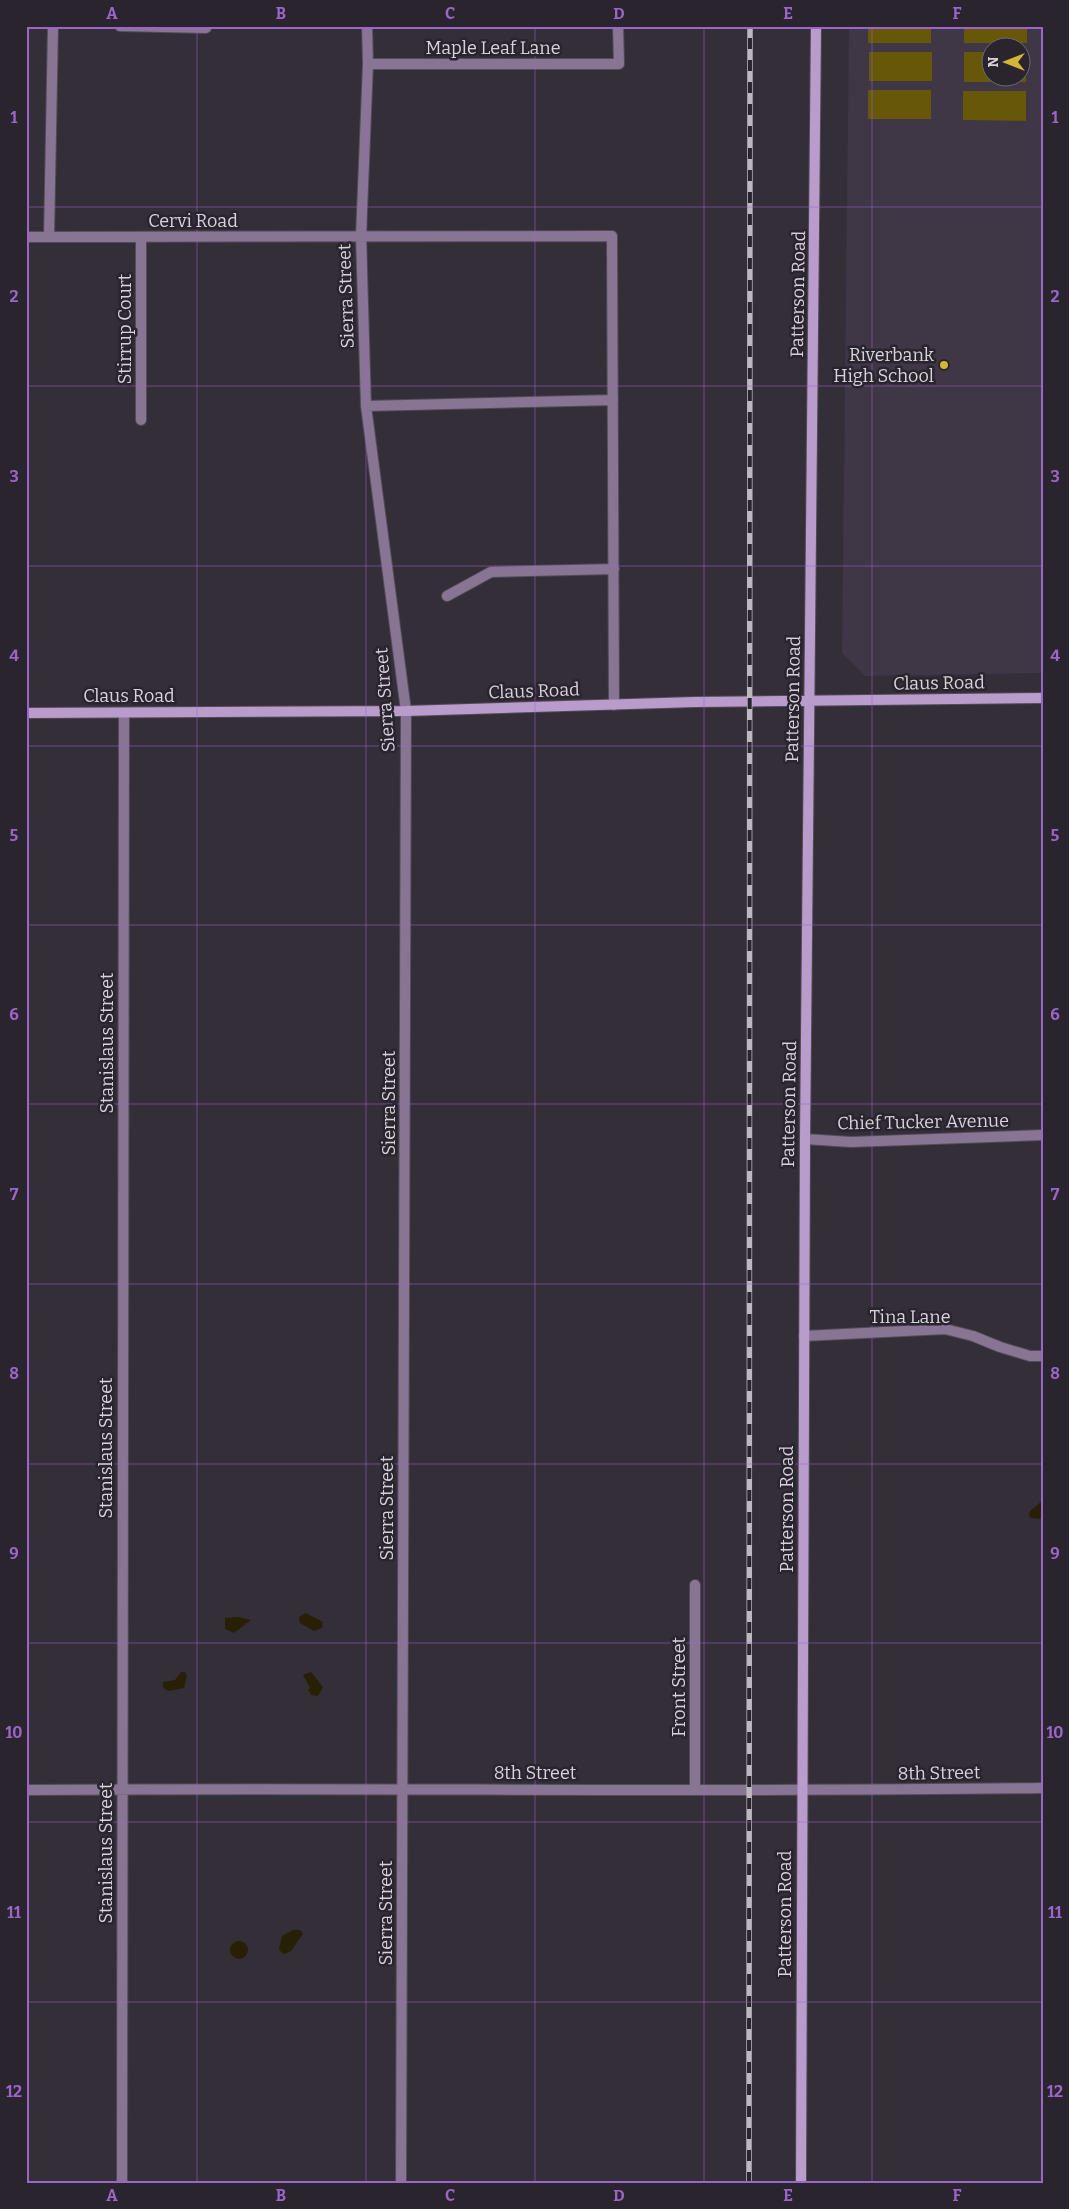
<svg xmlns="http://www.w3.org/2000/svg" width="1069" height="2209" font-family="Bitter,serif">
	<style>
		.built { fill: #3f3646; fill-rule: evenodd }
		.green { fill: #675709 }
		.water { fill: #272005 }
		.lines { fill: none; stroke-linecap: round; stroke-linejoin: round }
		.street-casing { stroke: #514c55; stroke-width: 12 }
		.secondary-casing { stroke: #514c55; stroke-width: 12 }
		.street { stroke: #877593; stroke-width: 10 }
		.secondary { stroke: #b99ccc; stroke-width: 10 }
		.rail-casing { stroke: #bdb8c0; stroke-width: 5.5 }
		.rail { stroke: #2a242e; stroke-width: 4; stroke-dasharray: 11; stroke-linecap: butt }
		.grid { fill: none; stroke: #9b66c8; stroke-width: 1; stroke-opacity: 0.55 }
		.poi-dot { fill: #d3b635; stroke: #2a242e; stroke-width: 2 }
		.labels { text-anchor: middle; dominant-baseline: central; stroke-width: 5; stroke-linejoin: round; paint-order: stroke }
		.street-label { font-size: 18px; fill: #d6d2d9; stroke: #2a242e }
		.poi-label { font-size: 18px; fill: #d6d2d9; stroke: #2a242e; text-anchor: end }
		.neatline { fill: none; stroke: #9b66c8; stroke-width: 2 }
		.grid-label { font-size: 16px; text-anchor: middle; font-weight: bold; fill: #9b66c8 }
	</style>
	<rect width="100%" height="100%" fill="#342e38"/>
	<!-- built -->
	<path class="built" d="M849,26h194v647l-178,3 -23,-23zM992,48h30v30h-30z"/>
	<!-- green -->
	<path class="green" d="M868,26h63v17h-63z
		M964,26h63v17h-63z
		M869,52h63v29h-63z
		M964,52h27l1,26h30v-25h4v29h-62z
		M868,90h63v29h-63z
		M963,91h63v30l-63,-1z"/>
	<!-- water -->
	<path class="water" d="M1041,1502h2v17l-12,-1 -2,-2 1,-5z
		M306,1613l17,9 -1,6 -8,3 -14,-8 -1,-6z
		M238,1617l13,3 -17,13 -9,-4v-11z
		M181,1672h4l2,4 -3,12 -15,3 -6,-3v-6l12,-2z
		M311,1672l12,15 -5,9 -7,-1 -3,-5 2,-2 -7,-13z
		M293,1930h7l3,4 -12,17 -6,3 -3,-1 -3,-4 3,-13z
		M230 1950a9 9 0 1 1 18 0a9 9 0 1 1-18 0Z"/>
	<g class="lines">
		<defs>
			<path id="street" d="M120,26l86,2
				M367,26l1,38 -7,172 5,170 40,305 -5,1472
				M368,64h251l-1,-38
				M26,237l586,-1 2,469
				M49,237l4,-211
				M141,237v183
				M366,406l247,-6
				M447,596l44,-24 123,-3
				M805,1139l46,3 192,-7
				M804,1336l141,-7 28,7 27,11 30,9h13
				M695,1585v204
				M26,1790c339,-3 678,3 1017,-2
				M122,2183l2,-1470"/>
			<path id="secondary" d="M26,713l380,-2 289,-9 348,-4
				M801,2183l4,-1044 11,-1113"/>
		</defs>
		<!-- street casing -->
		<use href="#street" class="street-casing"/>
		<!-- secondary casing -->
		<use href="#secondary" class="secondary-casing"/>
		<!-- street -->
		<use href="#street" class="street"/>
		<!-- secondary -->
		<use href="#secondary" class="secondary"/>
		<defs>
			<path id="rail" d="M749,2183l1,-2157"/>
		</defs>
		<!-- rail casing -->
		<use href="#rail" class="rail-casing"/>
		<!-- rail -->
		<use href="#rail" class="rail"/>
	</g>
	<!-- grid -->
	<path class="grid" d="M197,26v2157M366,26v2157M535,26v2157M704,26v2157M872,26v2157M26,207h1017M26,386h1017M26,566h1017M26,746h1017M26,925h1017M26,1104h1017M26,1284h1017M26,1464h1017M26,1643h1017M26,1822h1017M26,2002h1017"/>
	<!-- markers -->
	<circle class="poi-dot" cx="944" cy="365" r="5"/>
	<g class="labels">
		<!-- street labels -->
		<g class="street-label">
			<text x="493" y="48">Maple Leaf Lane</text>
			<text x="193" y="221">Cervi Road</text>
			<text transform="translate(798 294) rotate(-89)">Patterson Road</text>
			<text transform="translate(346 296) rotate(-92)">Sierra Street</text>
			<text transform="translate(125 329) rotate(-90)">Stirrup Court</text>
			<text transform="translate(939 683) rotate(-1)">Claus Road</text>
			<text transform="translate(534 691) rotate(-2)">Claus Road</text>
			<text x="129" y="696">Claus Road</text>
			<text transform="translate(793 699) rotate(-89)">Patterson Road</text>
			<text transform="translate(385 700) rotate(-94)">Sierra Street</text>
			<text transform="translate(107 1043) rotate(-90)">Stanislaus Street</text>
			<text transform="translate(389 1103) rotate(-90)">Sierra Street</text>
			<text transform="translate(789 1104) rotate(-89)">Patterson Road</text>
			<text transform="translate(923 1122) rotate(-1)">Chief Tucker Avenue</text>
			<text x="910" y="1317">Tina Lane</text>
			<text transform="translate(106 1448) rotate(-90)">Stanislaus Street</text>
			<text transform="translate(387 1508) rotate(-90)">Sierra Street</text>
			<text transform="translate(787 1509) rotate(-90)">Patterson Road</text>
			<text transform="translate(679 1687) rotate(-90)">Front Street</text>
			<text x="535" y="1773">8th Street</text>
			<text transform="translate(939 1773) rotate(-1)">8th Street</text>
			<text transform="translate(106 1853) rotate(-90)">Stanislaus Street</text>
			<text transform="translate(386 1913) rotate(-90)">Sierra Street</text>
			<text transform="translate(785 1914) rotate(-90)">Patterson Road</text>
		</g>
		<!-- poi labels -->
		<g class="poi-label">
			<text x="934" y="355">Riverbank<tspan x="934" dy="21">High School</tspan></text>
		</g>
	</g>
	<!-- border -->
	<rect width="1069" height="2209" fill="none" stroke="#2a242e" stroke-width="55"/>
	<!-- north arrow -->
	<g transform="translate(1006 62) rotate(270)"><circle r="24" fill="#2a242e" stroke="#6f6a72"/>
	<path d="M0-4L9 19L0 12L-9 19Z" fill="#d3b635"/>
	<text y="-8" font-size="14" font-weight="bold" text-anchor="middle" fill="#d6d2d9">N</text>
	</g>
	<rect x="28" y="28" width="1014" height="2154" class="neatline"/>
	<g class="grid-label">
		<text x="112" y="19">A</text>
		<text x="281" y="19">B</text>
		<text x="450" y="19">C</text>
		<text x="619" y="19">D</text>
		<text x="788" y="19">E</text>
		<text x="957" y="19">F</text>
		<text x="14" y="123">1</text>
		<text x="1055" y="123">1</text>
		<text x="14" y="302">2</text>
		<text x="1055" y="302">2</text>
		<text x="14" y="482">3</text>
		<text x="1055" y="482">3</text>
		<text x="14" y="661">4</text>
		<text x="1055" y="661">4</text>
		<text x="14" y="841">5</text>
		<text x="1055" y="841">5</text>
		<text x="14" y="1020">6</text>
		<text x="1055" y="1020">6</text>
		<text x="14" y="1200">7</text>
		<text x="1055" y="1200">7</text>
		<text x="14" y="1379">8</text>
		<text x="1055" y="1379">8</text>
		<text x="14" y="1559">9</text>
		<text x="1055" y="1559">9</text>
		<text x="14" y="1738">10</text>
		<text x="1055" y="1738">10</text>
		<text x="14" y="1918">11</text>
		<text x="1055" y="1918">11</text>
		<text x="14" y="2097">12</text>
		<text x="1055" y="2097">12</text>
		<text x="112" y="2201">A</text>
		<text x="281" y="2201">B</text>
		<text x="450" y="2201">C</text>
		<text x="619" y="2201">D</text>
		<text x="788" y="2201">E</text>
		<text x="957" y="2201">F</text>
	</g>
</svg>
